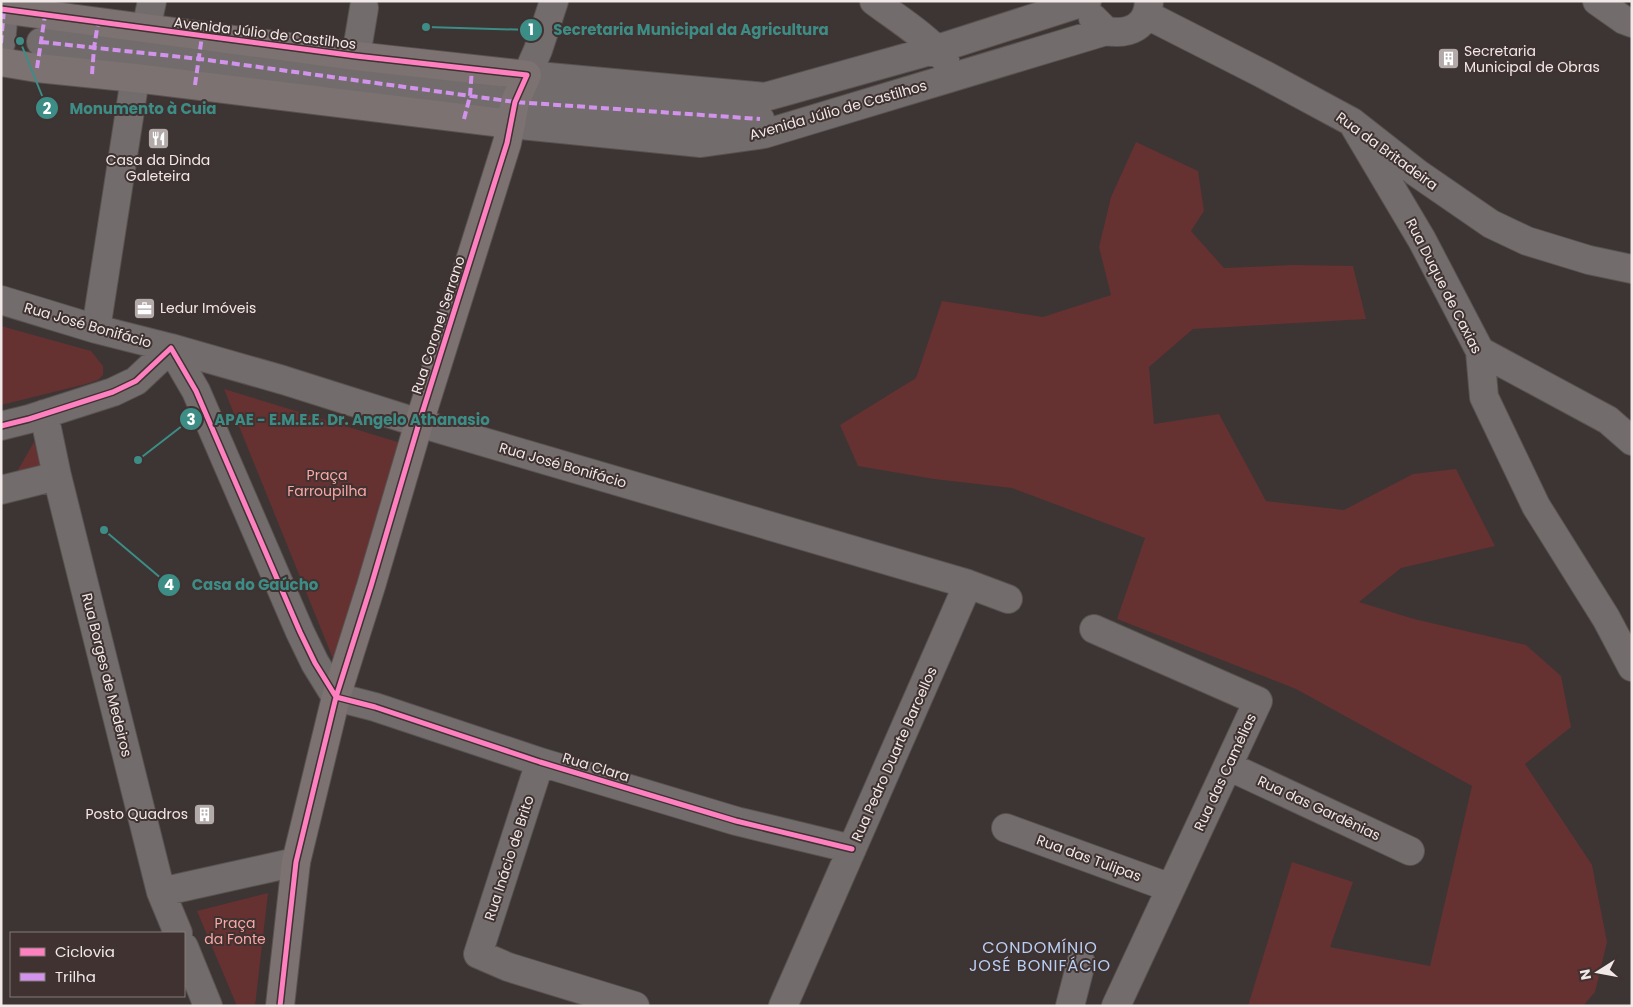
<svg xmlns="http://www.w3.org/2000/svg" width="1633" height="1007" font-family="Poppins,sans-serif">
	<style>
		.green { fill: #663131 }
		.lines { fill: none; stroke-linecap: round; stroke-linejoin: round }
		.minor-casing { stroke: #595251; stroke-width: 30 }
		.major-casing { stroke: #595251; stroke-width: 30 }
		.minor { stroke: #726d6c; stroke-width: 28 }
		.major { stroke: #7d7272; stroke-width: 28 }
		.quiet { stroke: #d193ec; stroke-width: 4; stroke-dasharray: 8 4; stroke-linecap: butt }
		.cycleway-casing { stroke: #3f3231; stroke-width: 8 }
		.cycleway { stroke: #ff80c0; stroke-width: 5 }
		.labels { text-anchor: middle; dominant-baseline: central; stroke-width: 4; stroke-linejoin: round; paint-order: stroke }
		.street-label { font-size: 14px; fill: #f1e8e8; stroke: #3f3231 }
		.poi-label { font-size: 14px; fill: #f1e8e8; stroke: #3f3231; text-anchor: start }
		.park-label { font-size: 14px; fill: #f9a8a6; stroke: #3f3231 }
		.quarter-label { font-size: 16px; letter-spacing: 1px; fill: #b6cff5; stroke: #3f3231 }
		.leader { fill: none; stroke: #3c8d86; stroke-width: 2 }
		.callout-dot { fill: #3c8d86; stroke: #3f3231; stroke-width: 2 }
		.mark-label { font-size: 15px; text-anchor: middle; font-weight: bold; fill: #fff }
		.callout-label { font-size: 15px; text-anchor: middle; font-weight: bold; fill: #3c8d86; stroke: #3f3231; stroke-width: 4; stroke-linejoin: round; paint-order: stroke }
	</style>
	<rect width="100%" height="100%" fill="#3c3534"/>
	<!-- green -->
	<path class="green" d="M1136,142l62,29 6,40 -13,20 33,37 69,-3 60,1 13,53 -173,10 -44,38 5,57 65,-10 47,87 78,9 69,-36 43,-5 39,77 -94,22 -42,34 55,17 112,26 35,31 10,51 -46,37 67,101 15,77 -12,50 -12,14h-335l44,-144 61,20 -23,65 100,19 42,-180 -176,-97 -179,-70 28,-81 -133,-50 -78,-9 -76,-13 -18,-41 76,-47 26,-77 101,16 68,-22 -12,-48 12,-50z
		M1,326l90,25 12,15v9l-5,5 -12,4 -85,21z
		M224,389l177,54 -67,218z
		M34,442l8,27 -28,8z
		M268,893l-13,113h-18l-40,-95z"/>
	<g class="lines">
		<defs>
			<path id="minor" d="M554,1l-16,49 -11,25 238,22 172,-48 150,-48
				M874,1c24,18 52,35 71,58
				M1597,1l27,19 8,3
				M1147,15l116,59 89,48 65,51 74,51 36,17 62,19 43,9
				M1093,18l13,13c23,4 42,-4 43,-30
				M41,42l159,17 315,43 245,17
				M1,43l3,-33
				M356,56l8,-48
				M1352,122l70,118 58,111 4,46 52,109 70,112 26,49
				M511,124l190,19 63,-9 342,-103
				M1,300l95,29 75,19 112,32 136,43 549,161 40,15
				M96,329l43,-276 7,-24 6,-28
				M1480,351l128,69 24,21
				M44,414l13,62 104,416 17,41
				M1,426l28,-7 84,-27 23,-11 35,-33 25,43 104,241 15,31 21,34 39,10 165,55 196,59 116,28
				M1,490l56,-14
				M1094,629l164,72 -142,305
				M540,762l-62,192 30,13 127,39
				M1228,766l182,85
				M1006,828l165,60
				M161,892l135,-30
				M184,947l24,59
				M783,1006l185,-422
				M1070,1006l11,-43"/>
			<path id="major" d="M1,9l355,47 171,19 -12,27 -8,41 -88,280 -48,163 -35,111 -40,165 -16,144
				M1,62l36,6 98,10 376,46"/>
		</defs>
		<!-- minor casing -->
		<use href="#minor" class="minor-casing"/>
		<!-- major casing -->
		<use href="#major" class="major-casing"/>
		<!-- minor -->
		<use href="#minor" class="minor"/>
		<!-- major -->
		<use href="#major" class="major"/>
		<!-- quiet -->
		<path class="quiet" d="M41,42l159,17 315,43 245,17
			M1,43l3,-33
			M37,68l8,-53
			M92,74l2,-26 4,-25
			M195,85l7,-49
			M464,119l6,-23 2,-28"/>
		<defs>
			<path id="cycleway" d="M1,9l355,47 171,19 -12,27 -8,41 -88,280 -48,163 -35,111 -40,165 -16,144
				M1,426l28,-7 84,-27 23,-11 35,-33 25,43 104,241 15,31 21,34
				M336,697l39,10 165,55 196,59 116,28"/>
		</defs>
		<!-- cycleway casing -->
		<use href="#cycleway" class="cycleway-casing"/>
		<!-- cycleway -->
		<use href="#cycleway" class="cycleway"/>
	</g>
	<!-- icons -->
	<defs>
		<symbol id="building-square" viewBox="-11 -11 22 22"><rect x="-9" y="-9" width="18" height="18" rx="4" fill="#b2a9a9" stroke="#3f3231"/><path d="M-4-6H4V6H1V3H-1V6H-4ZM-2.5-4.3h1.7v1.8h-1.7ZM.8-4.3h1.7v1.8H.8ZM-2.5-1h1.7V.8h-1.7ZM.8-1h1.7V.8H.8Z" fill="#fff"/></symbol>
		<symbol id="restaurant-square" viewBox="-11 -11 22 22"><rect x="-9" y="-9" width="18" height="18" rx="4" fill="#b2a9a9" stroke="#3f3231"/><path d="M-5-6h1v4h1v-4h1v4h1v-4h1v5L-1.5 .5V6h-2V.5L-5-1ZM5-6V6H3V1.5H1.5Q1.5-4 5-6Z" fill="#fff"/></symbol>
		<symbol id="office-square" viewBox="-11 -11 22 22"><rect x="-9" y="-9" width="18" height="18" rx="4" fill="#b2a9a9" stroke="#3f3231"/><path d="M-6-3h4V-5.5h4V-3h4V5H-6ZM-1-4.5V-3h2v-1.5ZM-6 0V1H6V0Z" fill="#fff"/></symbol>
	</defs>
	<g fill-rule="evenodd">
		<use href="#building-square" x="1436" y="46" width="25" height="25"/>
		<use href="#restaurant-square" x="146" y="126" width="25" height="25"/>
		<use href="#office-square" x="132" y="296" width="25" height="25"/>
		<use href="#building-square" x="192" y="802" width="25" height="25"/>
	</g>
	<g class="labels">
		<!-- street labels -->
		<g class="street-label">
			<text transform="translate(265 33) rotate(7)">Avenida Júlio de Castilhos</text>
			<text transform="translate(838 110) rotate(-16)">Avenida Júlio de Castilhos</text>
			<text transform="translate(1387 151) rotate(36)">Rua da Britadeira</text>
			<text transform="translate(1444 286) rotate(63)">Rua Duque de Caxias</text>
			<text transform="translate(88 325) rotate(16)">Rua José Bonifácio</text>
			<text transform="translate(438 325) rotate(-72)">Rua Coronel Serrano</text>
			<text transform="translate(563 465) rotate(16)">Rua José Bonifácio</text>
			<text transform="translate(107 675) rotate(76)">Rua Borges de Medeiros</text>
			<text transform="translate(894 754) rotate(-66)">Rua Pedro Duarte Barcellos</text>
			<text transform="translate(596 767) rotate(17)">Rua Clara</text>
			<text transform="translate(1225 772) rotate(-65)">Rua das Camélias</text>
			<text transform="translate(1319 808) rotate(25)">Rua das Gardênias</text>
			<text transform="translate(509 858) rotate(-72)">Rua Inácio de Brito</text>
			<text transform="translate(1089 858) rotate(20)">Rua das Tulipas</text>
		</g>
		<!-- poi labels -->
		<g class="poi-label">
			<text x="1464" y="51">Secretaria<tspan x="1464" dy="16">Municipal de Obras</tspan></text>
			<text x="158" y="160" text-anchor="middle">Casa da Dinda<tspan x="158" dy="16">Galeteira</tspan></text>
			<text x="160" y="308">Ledur Imóveis</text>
			<text x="188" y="814" text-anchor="end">Posto Quadros</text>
		</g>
		<!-- park labels -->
		<g class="park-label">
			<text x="327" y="475">Praça<tspan x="327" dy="16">Farroupilha</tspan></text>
			<text x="235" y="923">Praça<tspan x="235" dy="16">da Fonte</tspan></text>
		</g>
		<!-- quarter labels -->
		<g class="quarter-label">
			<text x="1040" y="947">CONDOMÍNIO<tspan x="1040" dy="18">JOSÉ BONIFÁCIO</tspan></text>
		</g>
	</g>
	<!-- callouts -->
	<path class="leader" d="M426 27L531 30M20 41L47 108M138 460L191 419M104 530L169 585"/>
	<g class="callout-dot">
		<circle cx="426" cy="27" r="5"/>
		<circle cx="20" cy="41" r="5"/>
		<circle cx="138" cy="460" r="5"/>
		<circle cx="104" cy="530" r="5"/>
		<circle cx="531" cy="30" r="12"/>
		<circle cx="47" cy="108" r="12"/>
		<circle cx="191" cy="419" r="12"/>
		<circle cx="169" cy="585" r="12"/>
	</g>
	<g class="mark-label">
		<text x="531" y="35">1</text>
		<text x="47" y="114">2</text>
		<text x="191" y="425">3</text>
		<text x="169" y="590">4</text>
	</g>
	<g class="callout-label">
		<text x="691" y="35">Secretaria Municipal da Agricultura</text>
		<text x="143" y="114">Monumento à Cuia</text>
		<text x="352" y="425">APAE - E.M.E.E. Dr. Angelo Athanasio</text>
		<text x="255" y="590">Casa do Gaúcho</text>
	</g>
	<!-- border -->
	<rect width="1633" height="1007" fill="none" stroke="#f1e8e8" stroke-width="5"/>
	<!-- legend -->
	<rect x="10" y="932" width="175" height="65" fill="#3f3231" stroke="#867b7a"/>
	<rect x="20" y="948" width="25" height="8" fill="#ff80c0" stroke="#867b7a"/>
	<text x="55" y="957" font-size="15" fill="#f1e8e8">Ciclovia</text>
	<rect x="20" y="973" width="25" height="8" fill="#d193ec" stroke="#867b7a"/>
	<text x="55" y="982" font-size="15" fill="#f1e8e8">Trilha</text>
	<!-- north arrow -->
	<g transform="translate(1598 972) rotate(259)" stroke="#3f3231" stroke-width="4" paint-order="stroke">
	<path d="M0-4L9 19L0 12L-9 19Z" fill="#f1e8e8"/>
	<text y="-8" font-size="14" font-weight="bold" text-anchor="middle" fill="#f1e8e8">N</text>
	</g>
</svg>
